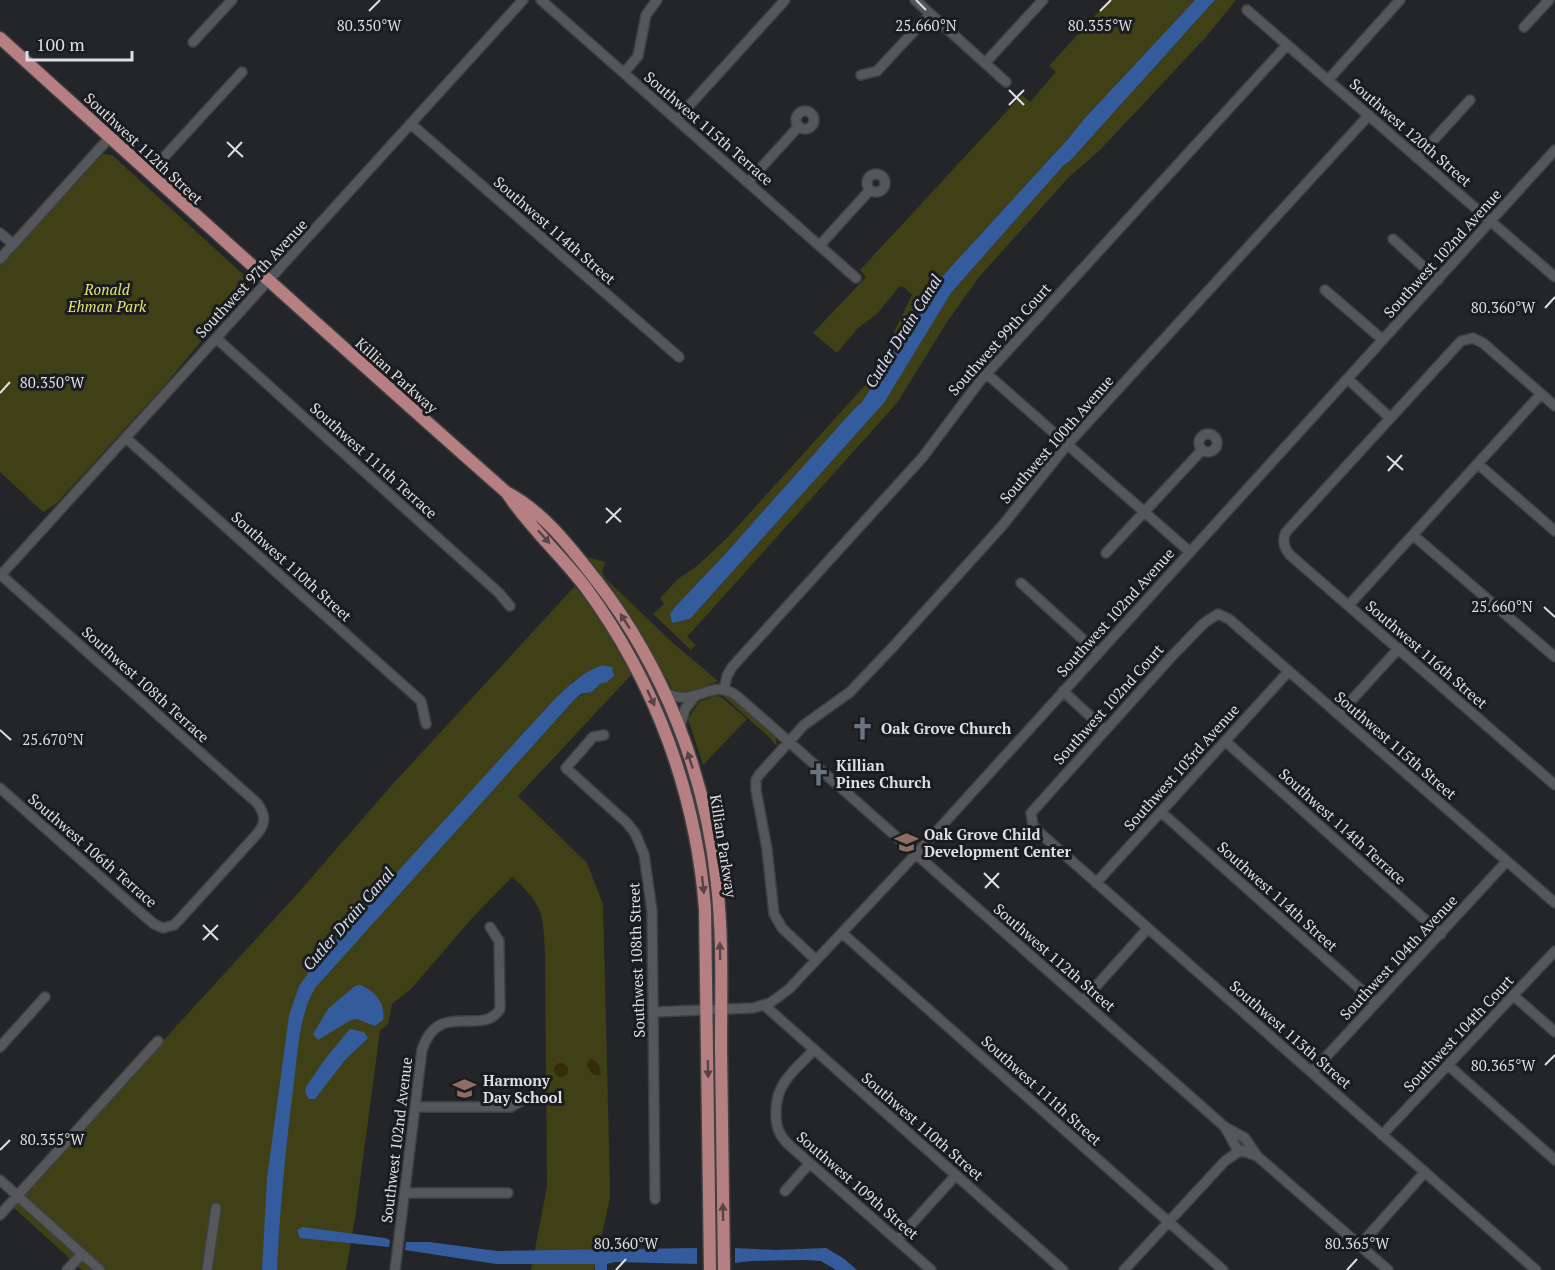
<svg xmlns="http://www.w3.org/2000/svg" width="1555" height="1270" font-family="'PT Serif',serif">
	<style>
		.green { fill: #3f4016; fill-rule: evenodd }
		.sand { fill: #342c0b }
		.water { fill: #345b9b }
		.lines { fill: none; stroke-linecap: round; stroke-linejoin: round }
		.minor-casing { stroke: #3e4043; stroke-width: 12 }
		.major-casing { stroke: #3e4043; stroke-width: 15 }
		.minor { stroke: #55575b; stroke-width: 9 }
		.major { stroke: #b67f81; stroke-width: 12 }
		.oneway { fill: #584446 }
		.ticks { fill: none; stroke: #dedfe1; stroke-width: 2 }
		.labels { text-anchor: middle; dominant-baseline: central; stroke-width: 6; stroke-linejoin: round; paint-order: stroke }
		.street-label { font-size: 15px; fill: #dedfe1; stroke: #1a1c1f }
		.park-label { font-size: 15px; font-style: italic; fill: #e5e770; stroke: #1a1c1f }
		.poi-label { font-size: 15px; font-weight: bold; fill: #dedfe1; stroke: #1a1c1f; text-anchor: start }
		.water-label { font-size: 16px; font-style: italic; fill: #d4e0f2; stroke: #1a1c1f }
		.ticks-label { font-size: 15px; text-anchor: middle; fill: #dedfe1; stroke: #1a1c1f; stroke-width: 6; stroke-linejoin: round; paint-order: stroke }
	</style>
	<rect width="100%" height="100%" fill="#232528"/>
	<!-- green -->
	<path class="green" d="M1109,0h86l-110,118 -18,22 -128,140 -77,122 -8,7 -128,144 -52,55 -4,6 2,9 18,-4 194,-216 67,-110 112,-127 7,-5 145,-161h21l-31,38 -105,112 -31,27 -90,100 -32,45 -50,81 -210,234 9,8 -5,5 -38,-36 11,-10 -4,-6 18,-19 19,-13 32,-30 138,-153 10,-16 35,-72 -7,-7 -5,-2 -23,28 -19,14 -21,25 -24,-20 53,-56 -6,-7 162,-175 8,7 26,-30 -7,-6z
		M103,154l9,1 132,120 -1,15 -16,20 -62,75 -109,119 -13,8 -43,-40v-206z
		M587,557l18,5 -3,10 4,7 67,64 45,38 -29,12h-11l-6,-4 -36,-64 -27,-41z
		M575,586l24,32 33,56 -114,122 69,67 16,41 7,281v13l-16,72h-63l16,-84 -2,-233c-2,-41 -2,-48 -33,-76l-38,39 -63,73 -19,15 -4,20 -8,7 -25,188 -9,51h-264l-70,-64 287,-314 92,-106zM602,665l6,1 6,10c-5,5 -7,5 -14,8 -9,3 1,2 -7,7 -6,3 -11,2 -19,9l-73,80 71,-98 17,-11z
		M721,694l18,9 36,32 2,10 -3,-1 -3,-5z
		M715,696l6,1 26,22 -44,46 -15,-46 11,-17z"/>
	<!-- sand -->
	<path class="sand" d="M591,1059c6,1 9,7 10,14l-3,3 -6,-2 -5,-9 1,-4z
		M554 1070a7 7 0 1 1 14 0a7 7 0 1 1-14 0Z"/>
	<!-- water -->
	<path class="water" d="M1195,0h20l-145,161 -7,5 -112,127 -67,110 -194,216 -18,4 -2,-9 4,-6 52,-55 128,-144 8,-7 77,-122 128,-140 18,-22z
		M602,665l10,2 2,9 -7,6 -7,2 -8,8 -11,2 -7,6 -259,288c-16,28 -17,62 -21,94 -8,62 -14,125 -17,188h-15l5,-92 22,-162 10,-30 20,-28 232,-255c16,-16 30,-30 51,-38z
		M360,985c15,6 26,18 23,35l-8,6 -18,-7 -6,1 -33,20 -5,-6 15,-25 27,-23z
		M350,1029l14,3 4,6 -23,22 -30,39h-6l-4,-7 1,-5 19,-28z
		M303,1227l82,11 5,2 -1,7 -89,-9 -3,-8z
		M406,1242h23l68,9 200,-3v16l-82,-2 -8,2v6h-12v-6h-99l-91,-14z
		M735,1248l40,2 51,-2 17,10 14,12h-21l-15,-9 -16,-1 -54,1 -16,2z"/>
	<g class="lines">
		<defs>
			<path id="minor" d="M541,0l315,278
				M915,0l91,82
				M1247,10l308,267
				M1524,27l25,-27
				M193,42l39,-42
				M985,63l58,-63
				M624,73l14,-17 8,-41 11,-15
				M861,75l16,-4 53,-57
				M1328,80l72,-80
				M796 120a9 9 0 1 1 18 0a9 9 0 1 1-18 0Z
				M677,119l108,-119
				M411,124l268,233
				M1417,158l53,-58
				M142,167l23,-11
				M867 183a9 9 0 1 1 18 0a9 9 0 1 1-18 0Z
				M157,181l8,-25 77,-84
				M748,182l51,-56
				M0,233l13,11
				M1393,239l45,41
				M820,245l50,-55
				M0,259l110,-122
				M1325,290l58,50
				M216,338l283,255 11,13
				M987,374l203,178
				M1348,379l42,39
				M1555,406l-72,-63 -10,-5 -12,3 -175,191c-4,8 -2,16 4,23l265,230
				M1199 443a9 9 0 1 1 18 0a9 9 0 1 1-18 0Z
				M126,438l295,263 5,23
				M1478,464l77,67
				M1413,535l142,122
				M1106,553l96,-103
				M0,576l523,-576
				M1021,583l77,70
				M1349,605l192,-211
				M724,689l3,-13 5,-9 190,-209 58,-77 307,-336
				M663,691c32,20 47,-15 74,5l488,431 20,11 12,18 131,114
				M1063,691l42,39
				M1339,714l60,-66
				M679,729l6,-20 10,-13
				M604,735l-11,2 -27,31 61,55 8,10 9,21 8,57 3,288
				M1225,741l216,193
				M0,788l141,125 13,11 9,4 11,-3 5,-5 78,-86c9,-11 9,-19 0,-31l-256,-228
				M1161,812l215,191
				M1096,883l193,-212
				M842,933l381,337
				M816,960l-34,-32 -8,-14 -7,-65 -11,-59v-10l3,-5 45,-50 46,-33 42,-44 110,-122 65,-81 302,-330
				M1514,996l41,36
				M1083,1001l65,-73
				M764,1005l299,265
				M654,1012l99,-4 17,-5 19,-14 127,-135 639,-704
				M0,1047l45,-50
				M814,1050c-19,20 -39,33 -38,64 0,13 3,21 12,30l143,126
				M1448,1065l107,95
				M1312,1072l195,-211
				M415,1107h96l15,-9
				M1225,1127l12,22 20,7
				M1382,1135l173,-184
				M0,1180l100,90
				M785,1191l25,-28
				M405,1193h103
				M0,1215l158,-174
				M897,1240l59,-65
				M1360,1245l65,-73
				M67,1270l15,-16
				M207,1270l9,-62
				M395,1270l27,-220c17,-52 60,-12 78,-41l-1,-68 -9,-14
				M1124,1270l101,-109 16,-11
				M1536,1270l-496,-437 -7,-8 -2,-12 142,-158 31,-32 14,-9 11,5 326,284"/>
			<path id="major" d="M0,38c168,152 336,304 506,454 37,19 65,56 90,88 68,87 110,195 121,304 6,54 4,109 4,164 1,74 2,148 3,222
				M507,493c22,34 54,62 79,95 69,94 110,205 119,321l5,361"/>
		</defs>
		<!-- minor casing -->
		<use href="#minor" class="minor-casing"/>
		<!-- major casing -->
		<use href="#major" class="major-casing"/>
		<!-- minor -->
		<use href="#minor" class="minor"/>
		<!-- major -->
		<use href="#major" class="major"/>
	</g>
	<!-- one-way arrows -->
	<defs><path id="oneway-solid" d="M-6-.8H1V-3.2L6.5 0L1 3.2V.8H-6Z" transform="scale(1.5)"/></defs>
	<g class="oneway">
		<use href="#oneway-solid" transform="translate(544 537) rotate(48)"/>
		<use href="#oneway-solid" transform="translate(625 621) rotate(-123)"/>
		<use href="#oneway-solid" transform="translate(651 698) rotate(65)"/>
		<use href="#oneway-solid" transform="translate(690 760) rotate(-108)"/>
		<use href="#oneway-solid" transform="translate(703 885) rotate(84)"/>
		<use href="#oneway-solid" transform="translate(720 951) rotate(-91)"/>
		<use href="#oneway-solid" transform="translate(708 1069) rotate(89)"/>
		<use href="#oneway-solid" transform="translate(723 1212) rotate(-91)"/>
	</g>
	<!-- ticks -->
	<path class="ticks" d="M916,0l10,10M369,11l11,-11M1100,11l11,-11M1009,90l15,15M1009,105l15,-15M227,142l16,15M228,157l14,-15M1545,308l10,-11M0,393l10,-11M1387,456l16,14M1388,471l14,-16M606,508l15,14M606,523l15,-15M1544,607l11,10M0,730l11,10M984,873l15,15M985,888l14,-15M203,925l15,15M203,940l15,-15M1545,1065l10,-10M0,1150l10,-10M616,1270l10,-11M1347,1270l10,-11"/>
	<!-- icons -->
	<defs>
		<symbol id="church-bare" viewBox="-9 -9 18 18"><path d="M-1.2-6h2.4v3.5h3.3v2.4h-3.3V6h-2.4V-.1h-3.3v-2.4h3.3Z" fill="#6b7280" stroke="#1a1c1f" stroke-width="2.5" paint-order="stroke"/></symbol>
		<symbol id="school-bare" viewBox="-9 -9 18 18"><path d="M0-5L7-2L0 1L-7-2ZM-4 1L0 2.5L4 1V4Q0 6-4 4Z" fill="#8d6e63" stroke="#1a1c1f" stroke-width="2.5" paint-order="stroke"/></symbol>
	</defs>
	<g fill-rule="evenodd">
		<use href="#church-bare" x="846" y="712" width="33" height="33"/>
		<use href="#church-bare" x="802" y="758" width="33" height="33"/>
		<use href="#school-bare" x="890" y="826" width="33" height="33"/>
		<use href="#school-bare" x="448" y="1072" width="33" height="33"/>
	</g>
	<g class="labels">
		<!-- street labels -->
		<g class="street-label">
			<text transform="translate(709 128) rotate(41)">Southwest 115th Terrace</text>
			<text transform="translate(1411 132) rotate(41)">Southwest 120th Street</text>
			<text transform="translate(144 148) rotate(43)">Southwest 112th Street</text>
			<text transform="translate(555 230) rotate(41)">Southwest 114th Street</text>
			<text transform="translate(1442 253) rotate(-48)">Southwest 102nd Avenue</text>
			<text transform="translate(251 278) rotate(-47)">Southwest 97th Avenue</text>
			<text transform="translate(999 339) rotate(-48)">Southwest 99th Court</text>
			<text transform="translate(397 375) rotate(42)">Killian Parkway</text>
			<text transform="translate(1056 439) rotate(-49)">Southwest 100th Avenue</text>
			<text transform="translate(374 460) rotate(42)">Southwest 111th Terrace</text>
			<text transform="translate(292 566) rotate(42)">Southwest 110th Street</text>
			<text transform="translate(1115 612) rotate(-48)">Southwest 102nd Avenue</text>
			<text transform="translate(1427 654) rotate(41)">Southwest 116th Street</text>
			<text transform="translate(146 684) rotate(42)">Southwest 108th Terrace</text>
			<text transform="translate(1108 704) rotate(-48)">Southwest 102nd Court</text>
			<text transform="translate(1396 745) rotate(41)">Southwest 115th Street</text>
			<text transform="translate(1181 767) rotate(-48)">Southwest 103rd Avenue</text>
			<text transform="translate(1343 826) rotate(42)">Southwest 114th Terrace</text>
			<text transform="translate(724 846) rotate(81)">Killian Parkway</text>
			<text transform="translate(93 850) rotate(41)">Southwest 106th Terrace</text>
			<text transform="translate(1278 896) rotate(42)">Southwest 114th Street</text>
			<text transform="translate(1055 957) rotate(41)">Southwest 112th Street</text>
			<text transform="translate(1398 957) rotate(-47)">Southwest 104th Avenue</text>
			<text transform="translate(636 960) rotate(-92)">Southwest 108th Street</text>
			<text transform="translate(1458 1033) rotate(-47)">Southwest 104th Court</text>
			<text transform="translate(1291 1034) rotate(41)">Southwest 113th Street</text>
			<text transform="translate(1042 1090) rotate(42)">Southwest 111th Street</text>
			<text transform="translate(923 1126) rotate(41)">Southwest 110th Street</text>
			<text transform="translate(396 1140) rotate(-83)">Southwest 102nd Avenue</text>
			<text transform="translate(858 1185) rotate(41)">Southwest 109th Street</text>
		</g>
		<!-- park labels -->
		<g class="park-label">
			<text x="107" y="289">Ronald<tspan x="107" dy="17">Ehman Park</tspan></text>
		</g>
		<!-- poi labels -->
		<g class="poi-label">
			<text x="881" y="728">Oak Grove Church</text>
			<text x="836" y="765">Killian<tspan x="836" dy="17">Pines Church</tspan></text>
			<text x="924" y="834">Oak Grove Child<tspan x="924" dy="17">Development Center</tspan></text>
			<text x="483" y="1080">Harmony<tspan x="483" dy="17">Day School</tspan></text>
		</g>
		<!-- water labels -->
		<g class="water-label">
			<text transform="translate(903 331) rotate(-58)">Cutler Drain Canal</text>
			<text transform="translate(348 919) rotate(-49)">Cutler Drain Canal</text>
		</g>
	</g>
	<g class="ticks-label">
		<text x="926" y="31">25.660°N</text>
		<text x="369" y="31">80.350°W</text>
		<text x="1100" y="31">80.355°W</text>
		<text x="1503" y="313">80.360°W</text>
		<text x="52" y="388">80.350°W</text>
		<text x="1502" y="612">25.660°N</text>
		<text x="53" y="745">25.670°N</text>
		<text x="1503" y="1071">80.365°W</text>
		<text x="52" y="1145">80.355°W</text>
		<text x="626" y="1249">80.360°W</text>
		<text x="1357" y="1249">80.365°W</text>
	</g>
	<!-- scale -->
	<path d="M27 51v9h105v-9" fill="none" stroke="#dedfe1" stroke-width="3"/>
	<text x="36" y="51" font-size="18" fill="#dedfe1" stroke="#1a1c1f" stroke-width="4.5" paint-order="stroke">100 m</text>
</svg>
